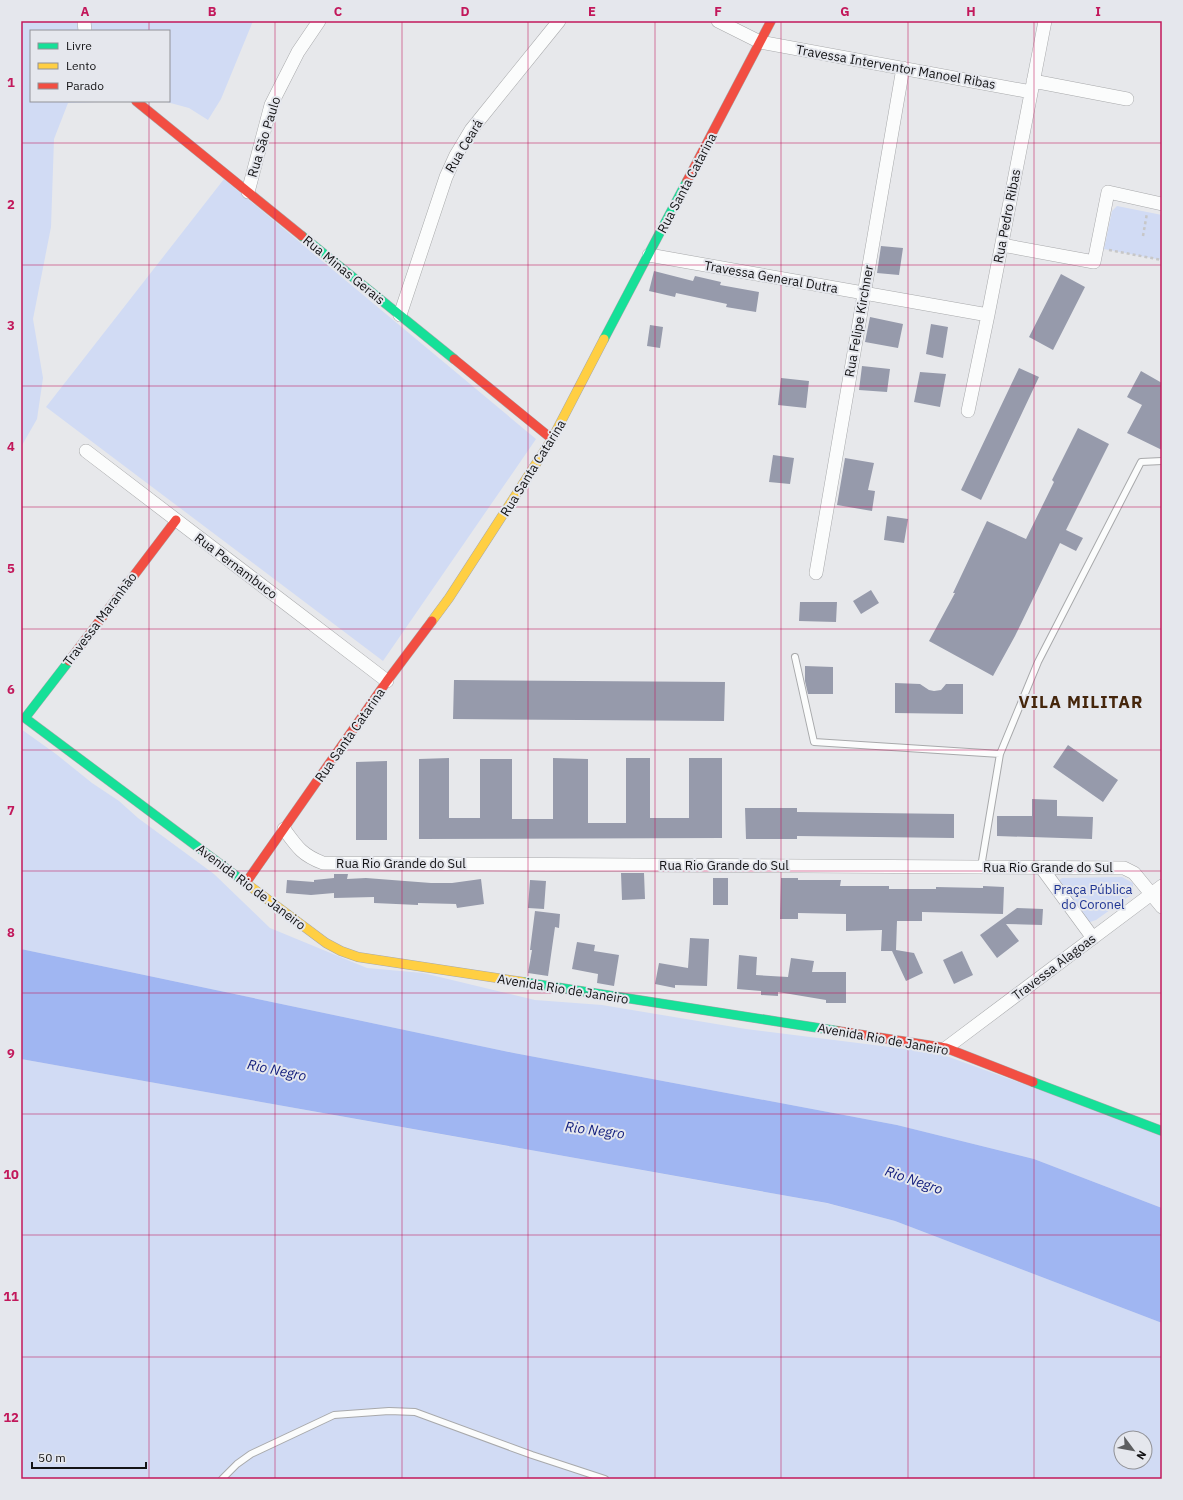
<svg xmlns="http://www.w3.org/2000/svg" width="1183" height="1500" font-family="'IBM Plex Sans',sans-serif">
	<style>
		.green { fill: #d1dbf4; fill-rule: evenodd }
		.water { fill: #a0b6f2 }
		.building { fill: #969aab }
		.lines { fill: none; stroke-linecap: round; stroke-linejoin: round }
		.lane-casing { stroke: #a8a9ab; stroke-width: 8 }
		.street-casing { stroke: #a8a9ab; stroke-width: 14 }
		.fast-casing { stroke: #a8a9ab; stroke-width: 10 }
		.slow-casing { stroke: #a8a9ab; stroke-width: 10 }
		.jam-casing { stroke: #a8a9ab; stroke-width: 10 }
		.path { stroke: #c7c7c8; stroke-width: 2.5; stroke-dasharray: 3 3; stroke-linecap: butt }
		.lane { stroke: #fbfcfc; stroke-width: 6 }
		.street { stroke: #fbfcfc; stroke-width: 13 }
		.fast { stroke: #16e098; stroke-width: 9 }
		.slow { stroke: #ffcf43; stroke-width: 9 }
		.jam { stroke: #f24e42; stroke-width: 9 }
		.grid { fill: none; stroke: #c2185b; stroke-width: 1; stroke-opacity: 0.55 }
		.labels { text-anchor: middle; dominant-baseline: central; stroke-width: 4; stroke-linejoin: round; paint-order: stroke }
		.street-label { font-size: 13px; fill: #131315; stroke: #e5e7ed }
		.park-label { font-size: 13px; fill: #1e3493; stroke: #e5e7ed }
		.water-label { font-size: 14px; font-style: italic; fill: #0f1b7b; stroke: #e5e7ed }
		.district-label { font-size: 17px; font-weight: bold; letter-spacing: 1px; fill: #45260c; stroke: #e5e7ed }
		.neatline { fill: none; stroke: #c2185b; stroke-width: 1.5 }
		.grid-label { font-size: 13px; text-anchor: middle; font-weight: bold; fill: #c2185b }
	</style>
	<rect width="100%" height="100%" fill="#e7e8eb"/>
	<!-- green -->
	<path class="green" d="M21,21h232l-32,78 -13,21 -19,-12 -26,-7h6v-70h-138v70h98l-61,2 -14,36 -3,88 -18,92 10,59 -6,41 -16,28z
		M224,179l312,260 -153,222 -337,-254z
		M1117,206l45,9v45l-58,-11 8,-38z
		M21,729l35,25 36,29 27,18 19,17 76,56 56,54 97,40 56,5 112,27 67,5 144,24 192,24 224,81v74l-128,-49 -137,-34 -383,-72 -493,-104z
		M1122,877l11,6v6l-2,6 -35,25 -6,2 -3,-1 -29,-40 4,-3z
		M21,1059l805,144 69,18 267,102v156h-1141zM1121,1438h24v24h-24z"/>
	<!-- water -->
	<path class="water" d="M21,949l493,104 383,72 137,34 128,49v115l-267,-102 -68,-18 -806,-144z"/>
	<!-- building -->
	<path class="building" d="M881,246l22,2 -4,27 -22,-2z
		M654,271l39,10 2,-5 26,6 -1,3 39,7 -3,20 -30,-5 1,-3 -51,-11 -1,4 -26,-6z
		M1061,274l24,13 -32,63 -24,-13z
		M870,317l33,7 -5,24 -33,-6z
		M931,324l17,3 -5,31 -17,-4z
		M650,325l13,2 -3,21 -13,-2z
		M862,366l28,3 -3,23 -28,-2z
		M1019,368l20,9 -58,123 -20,-10z
		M1141,371l21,12v67l-35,-17 15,-28 -15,-8z
		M920,372l26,2 -6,33 -26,-5z
		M781,378l28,3 -3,27 -28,-3z
		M1078,428l31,16 -43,86 17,8 -7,13 -16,-8 -45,93 -22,40 -64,-35 26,-48h-2l34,-72 39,18 28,-57 -2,-2z
		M773,455l21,3 -4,26 -21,-2z
		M845,458l29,5 -6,27 7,1 -3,20 -35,-6z
		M887,516l21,3 -4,24 -20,-3z
		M871,590l8,13 -18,11 -8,-13z
		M800,602h37l-1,20 -37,-1z
		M805,666l28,1v27h-25l-3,-13z
		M454,680l271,2 -1,39 -271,-2z
		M895,683l25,1 9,6 5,1 7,-1 5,-6h17v30l-68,-1z
		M1068,745l50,35 -15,22 -50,-35z
		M449,758v60h31v-59h32v60h41v-61l35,1v64h38v-65h24v60h39v-60h33v80l-303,1v-80z
		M387,761v79h-31v-78z
		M1032,799l25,1v16l36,1 -1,22 -95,-3v-20h35z
		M745,808h52v4l157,2v24l-157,-2v3h-51z
		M621,873h23l1,26 -23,1z
		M334,874h14l-1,5 19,-1 65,5h21l29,-4 3,25 -27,4 -1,-4 -38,-1v2l-44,-2v-6l-40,1v-5l-23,2 -25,-2 1,-13 27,2v-2l20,-2z
		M713,878h15v27h-15z
		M781,878h17v2h43l-1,6h49v3h47v-2l47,1v-2l21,1 -1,27 -81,-2v9h-25l-1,29 18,3 9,20 -17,8 -14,-30h-11l1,-21 -36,1v-17l-48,-1v6h-18z
		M530,880l16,1 -2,28 -16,-1z
		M1017,908l26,1 -1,16 -36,-1 13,17 -22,17 -17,-23z
		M535,911l25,3 -1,14 -4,-1 -7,49 -20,-3 4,-23h-2z
		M690,938l19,1 -2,47 -32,-1v3l-20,-4 4,-21 29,5z
		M577,942l18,3 -1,6 25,4 -5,31 -17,-3 1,-9 -26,-5z
		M962,951l11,24 -19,9 -11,-24z
		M739,955l18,2 -1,18 32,2 3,-19 23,3 -2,11h34v31h-20v-3l-48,-8v4l-17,-1v-4l-24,-2z"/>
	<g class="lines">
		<defs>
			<path id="lane" d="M795,657l19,85 186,12
				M981,867l19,-113 38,-92 103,-200 21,-1
				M222,1479l15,-15 14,-10 83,-39 55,-4 26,1 117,43 73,24"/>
			<path id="street" d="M84,21l1,10
				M718,21l42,21 271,50
				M1033,81l94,18
				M248,192l23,-87 27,-53 21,-31
				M1002,245l92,17 14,-70 54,12
				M649,255l339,60
				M400,315l46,-138 10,-22 15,-25 88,-109
				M968,411l20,-96 57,-294
				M86,451l301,230
				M816,573l87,-505
				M284,829c13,18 18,26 39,34l801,5 10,5 28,34
				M1041,867l52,71
				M946,1048l216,-162"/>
			<path id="fast" d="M302,236l152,123
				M604,339l83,-158
				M69,661l-44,57 218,163
				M523,982l315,49
				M1033,1082l129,49"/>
			<path id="slow" d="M432,621l17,-23 103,-159 52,-100
				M243,881l83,62 15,8 17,6 165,25"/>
			<path id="jam" d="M136,101l166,135
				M687,181l84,-160
				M454,359l98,80
				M69,661l107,-141
				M245,884l142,-203 45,-60
				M838,1031l108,17 87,34"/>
		</defs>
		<!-- lane casing -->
		<use href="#lane" class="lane-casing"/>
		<!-- street casing -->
		<use href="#street" class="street-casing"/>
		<!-- fast casing -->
		<use href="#fast" class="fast-casing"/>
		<!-- slow casing -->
		<use href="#slow" class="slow-casing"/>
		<!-- jam casing -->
		<use href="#jam" class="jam-casing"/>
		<!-- path -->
		<path class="path" d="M1143,236l4,-23
			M1109,250l53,10"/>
		<!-- lane -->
		<use href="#lane" class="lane"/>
		<!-- street -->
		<use href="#street" class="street"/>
		<!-- fast -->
		<use href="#fast" class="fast"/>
		<!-- slow -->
		<use href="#slow" class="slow"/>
		<!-- jam -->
		<use href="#jam" class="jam"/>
	</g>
	<!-- grid -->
	<path class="grid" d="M149,21v10M275,21v1458M402,21v1458M528,21v1458M655,21v1458M781,21v1458M908,21v1458M1034,21v1458M149,101v1378M21,143h1141M21,265h1141M21,386h1141M21,507h1141M21,629h1141M21,750h1141M21,871h1141M21,993h1141M21,1114h1141M21,1235h1141M21,1357h1141"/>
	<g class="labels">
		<!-- street labels -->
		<g class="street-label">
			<text transform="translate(896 67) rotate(10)">Travessa Interventor Manoel Ribas</text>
			<text transform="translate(264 137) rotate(-73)">Rua São Paulo</text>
			<text transform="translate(464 146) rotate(-59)">Rua Ceará</text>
			<text transform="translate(687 183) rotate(-62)">Rua Santa Catarina</text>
			<text transform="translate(1007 216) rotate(-79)">Rua Pedro Ribas</text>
			<text transform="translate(344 270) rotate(39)">Rua Minas Gerais</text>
			<text transform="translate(771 277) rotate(10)">Travessa General Dutra</text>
			<text transform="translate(859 321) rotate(-80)">Rua Felipe Kirchner</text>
			<text transform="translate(533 468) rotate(-58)">Rua Santa Catarina</text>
			<text transform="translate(236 566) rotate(37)">Rua Pernambuco</text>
			<text transform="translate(100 619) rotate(-53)">Travessa Maranhão</text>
			<text transform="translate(350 735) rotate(-55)">Rua Santa Catarina</text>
			<text x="401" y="863">Rua Rio Grande do Sul</text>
			<text x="724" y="865">Rua Rio Grande do Sul</text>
			<text x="1048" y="867">Rua Rio Grande do Sul</text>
			<text transform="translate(251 887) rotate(37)">Avenida Rio de Janeiro</text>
			<text transform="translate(1054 967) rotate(-37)">Travessa Alagoas</text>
			<text transform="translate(563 989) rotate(9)">Avenida Rio de Janeiro</text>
			<text transform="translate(883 1039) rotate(10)">Avenida Rio de Janeiro</text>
		</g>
		<!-- park labels -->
		<g class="park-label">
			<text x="1093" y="889">Praça Pública<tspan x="1093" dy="15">do Coronel</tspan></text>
		</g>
		<!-- water labels -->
		<g class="water-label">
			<text transform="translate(277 1070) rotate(12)">Rio Negro</text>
			<text transform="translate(595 1130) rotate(7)">Rio Negro</text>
			<text transform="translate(914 1180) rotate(19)">Rio Negro</text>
		</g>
		<!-- district labels -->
		<g class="district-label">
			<text x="1081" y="702">VILA MILITAR</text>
		</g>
	</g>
	<!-- border -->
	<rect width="1183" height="1500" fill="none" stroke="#e5e7ed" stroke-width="44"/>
	<!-- legend -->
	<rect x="30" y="30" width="140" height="72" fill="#e5e7ed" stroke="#919297"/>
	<rect x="38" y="43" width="20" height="6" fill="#16e098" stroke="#919297"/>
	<text x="66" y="50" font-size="12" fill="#131315">Livre</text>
	<rect x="38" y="63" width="20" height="6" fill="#ffcf43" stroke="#919297"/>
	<text x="66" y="70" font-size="12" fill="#131315">Lento</text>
	<rect x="38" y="83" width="20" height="6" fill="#f24e42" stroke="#919297"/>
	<text x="66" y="90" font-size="12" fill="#131315">Parado</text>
	<!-- north arrow -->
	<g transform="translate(1133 1450) rotate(122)"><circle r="19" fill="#e5e7ed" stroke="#919297"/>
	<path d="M0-3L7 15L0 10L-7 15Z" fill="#5d5e60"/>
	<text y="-6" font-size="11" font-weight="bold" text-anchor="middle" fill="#131315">N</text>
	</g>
	<!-- scale -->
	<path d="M32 1462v6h114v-6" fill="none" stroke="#131315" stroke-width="2"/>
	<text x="38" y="1462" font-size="12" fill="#131315" stroke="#e5e7ed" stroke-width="3" paint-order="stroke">50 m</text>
	<rect x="22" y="22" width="1139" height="1456" class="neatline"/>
	<g class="grid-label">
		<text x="85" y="16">A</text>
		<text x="212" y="16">B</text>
		<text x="338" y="16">C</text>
		<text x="465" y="16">D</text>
		<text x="592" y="16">E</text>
		<text x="718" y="16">F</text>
		<text x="845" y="16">G</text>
		<text x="971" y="16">H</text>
		<text x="1098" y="16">I</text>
		<text x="11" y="87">1</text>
		<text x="11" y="209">2</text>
		<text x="11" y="330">3</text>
		<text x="11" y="451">4</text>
		<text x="11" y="573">5</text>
		<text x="11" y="694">6</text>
		<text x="11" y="815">7</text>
		<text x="11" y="937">8</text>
		<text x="11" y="1058">9</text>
		<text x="11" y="1179">10</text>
		<text x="11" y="1301">11</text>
		<text x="11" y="1422">12</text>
	</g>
</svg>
